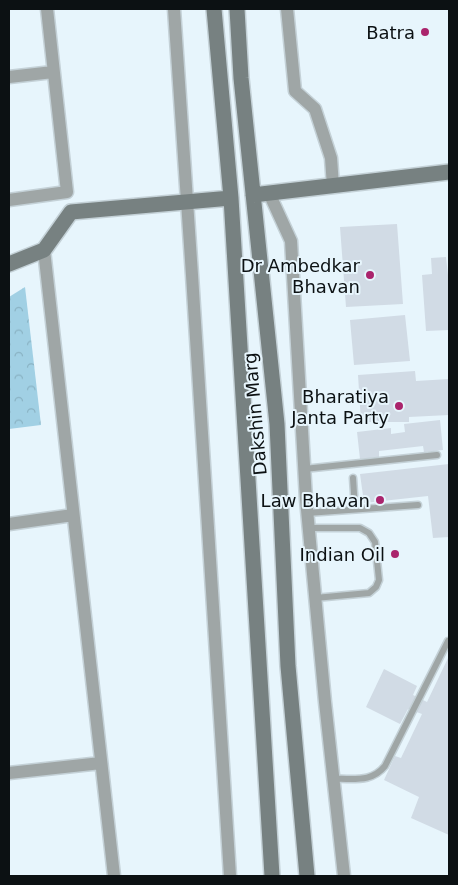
<svg xmlns="http://www.w3.org/2000/svg" width="458" height="885" font-family="'DejaVu Sans',sans-serif">
	<style>
		.park { fill: url(#park-crowns) }
		.building { fill: #d1dbe5 }
		.lines { fill: none; stroke-linecap: round; stroke-linejoin: round }
		.lane-casing { stroke: #c4d1d7; stroke-width: 9 }
		.street-casing { stroke: #c4d1d7; stroke-width: 15 }
		.secondary-casing { stroke: #c4d1d7; stroke-width: 18 }
		.lane { stroke: #9fa6a6; stroke-width: 6 }
		.street { stroke: #9fa6a6; stroke-width: 12 }
		.secondary { stroke: #778181; stroke-width: 15 }
		.poi-dot { fill: #aa246c; stroke: #e7f5fc; stroke-width: 2 }
		.labels { text-anchor: middle; dominant-baseline: central; stroke-width: 4; stroke-linejoin: round; paint-order: stroke }
		.poi-label { font-size: 18px; fill: #0c1113; stroke: #e7f5fc; text-anchor: end }
		.street-label { font-size: 18px; fill: #0c1113; stroke: #e7f5fc }
	</style>
	<defs>
		<pattern id="park-crowns" width="20" height="18" patternUnits="userSpaceOnUse" patternTransform="scale(1.25)"><rect width="20" height="18" fill="#a1d0e4"/><path d="M2 6a3 3 0 1 1 6 0M12 15a3 3 0 1 1 6 0" fill="none" stroke="#89b2c3"/></pattern>
	</defs>
	<rect width="100%" height="100%" fill="#e7f5fc"/>
	<!-- park -->
	<path class="park" d="M25,287l16,138 -32,4v-132z"/>
	<!-- building -->
	<path class="building" d="M397,224l6,80 -57,3 -6,-80z
		M446,257l2,18h1v55l-23,1 -4,-56 10,-1 -1,-16z
		M405,315l5,46 -56,4 -4,-45z
		M415,371l1,10 33,-2v36l-40,2v5h-48l-3,-47z
		M440,420l3,30 -19,2 -1,-6 -44,5v6l-19,2 -3,-27 34,-4v6l14,-2 -1,-8z
		M449,464v73l-16,1 -5,-42 -64,7 -4,-29z
		M449,656v179l-38,-17 8,-21 -35,-17 11,-24 6,2 21,-44 -14,-5 -8,15 -34,-17 18,-38 33,17 -4,9 14,7z"/>
	<g class="lines">
		<defs>
			<path id="lane" d="M304,469l133,-14
				M353,478l2,31
				M307,513l111,-8
				M309,528h51l9,5 6,9 4,38 -3,7 -7,6 -54,5
				M334,779c20,-1 37,4 51,-13l63,-125"/>
			<path id="street" d="M174,9l18,266 38,601
				M287,9l8,82 20,18 16,49 2,28
				M9,77l44,-5
				M269,193l22,48 15,258 19,203 19,174
				M9,200l58,-8 -20,-183
				M44,250l70,626
				M9,524l64,-9
				M9,773l92,-10"/>
			<path id="secondary" d="M214,9l17,189 41,678
				M237,9l4,69 36,346 11,242 19,210
				M253,195l196,-23
				M9,264l35,-14 27,-38 160,-14"/>
		</defs>
		<!-- lane casing -->
		<use href="#lane" class="lane-casing"/>
		<!-- street casing -->
		<use href="#street" class="street-casing"/>
		<!-- secondary casing -->
		<use href="#secondary" class="secondary-casing"/>
		<!-- lane -->
		<use href="#lane" class="lane"/>
		<!-- street -->
		<use href="#street" class="street"/>
		<!-- secondary -->
		<use href="#secondary" class="secondary"/>
	</g>
	<!-- markers -->
	<g class="poi-dot">
		<circle cx="425" cy="32" r="5"/>
		<circle cx="370" cy="275" r="5"/>
		<circle cx="399" cy="406" r="5"/>
		<circle cx="380" cy="500" r="5"/>
		<circle cx="395" cy="554" r="5"/>
	</g>
	<g class="labels">
		<!-- poi labels -->
		<g class="poi-label">
			<text x="415" y="32">Batra</text>
			<text x="360" y="265">Dr Ambedkar<tspan x="360" dy="21">Bhavan</tspan></text>
			<text x="389" y="396">Bharatiya<tspan x="389" dy="21">Janta Party</tspan></text>
			<text x="370" y="500">Law Bhavan</text>
			<text x="385" y="554">Indian Oil</text>
		</g>
		<!-- street labels -->
		<g class="street-label">
			<text transform="translate(255 414) rotate(-95)">Dakshin Marg</text>
		</g>
	</g>
	<!-- border -->
	<rect width="458" height="885" fill="none" stroke="#0c1113" stroke-width="20"/>
</svg>
